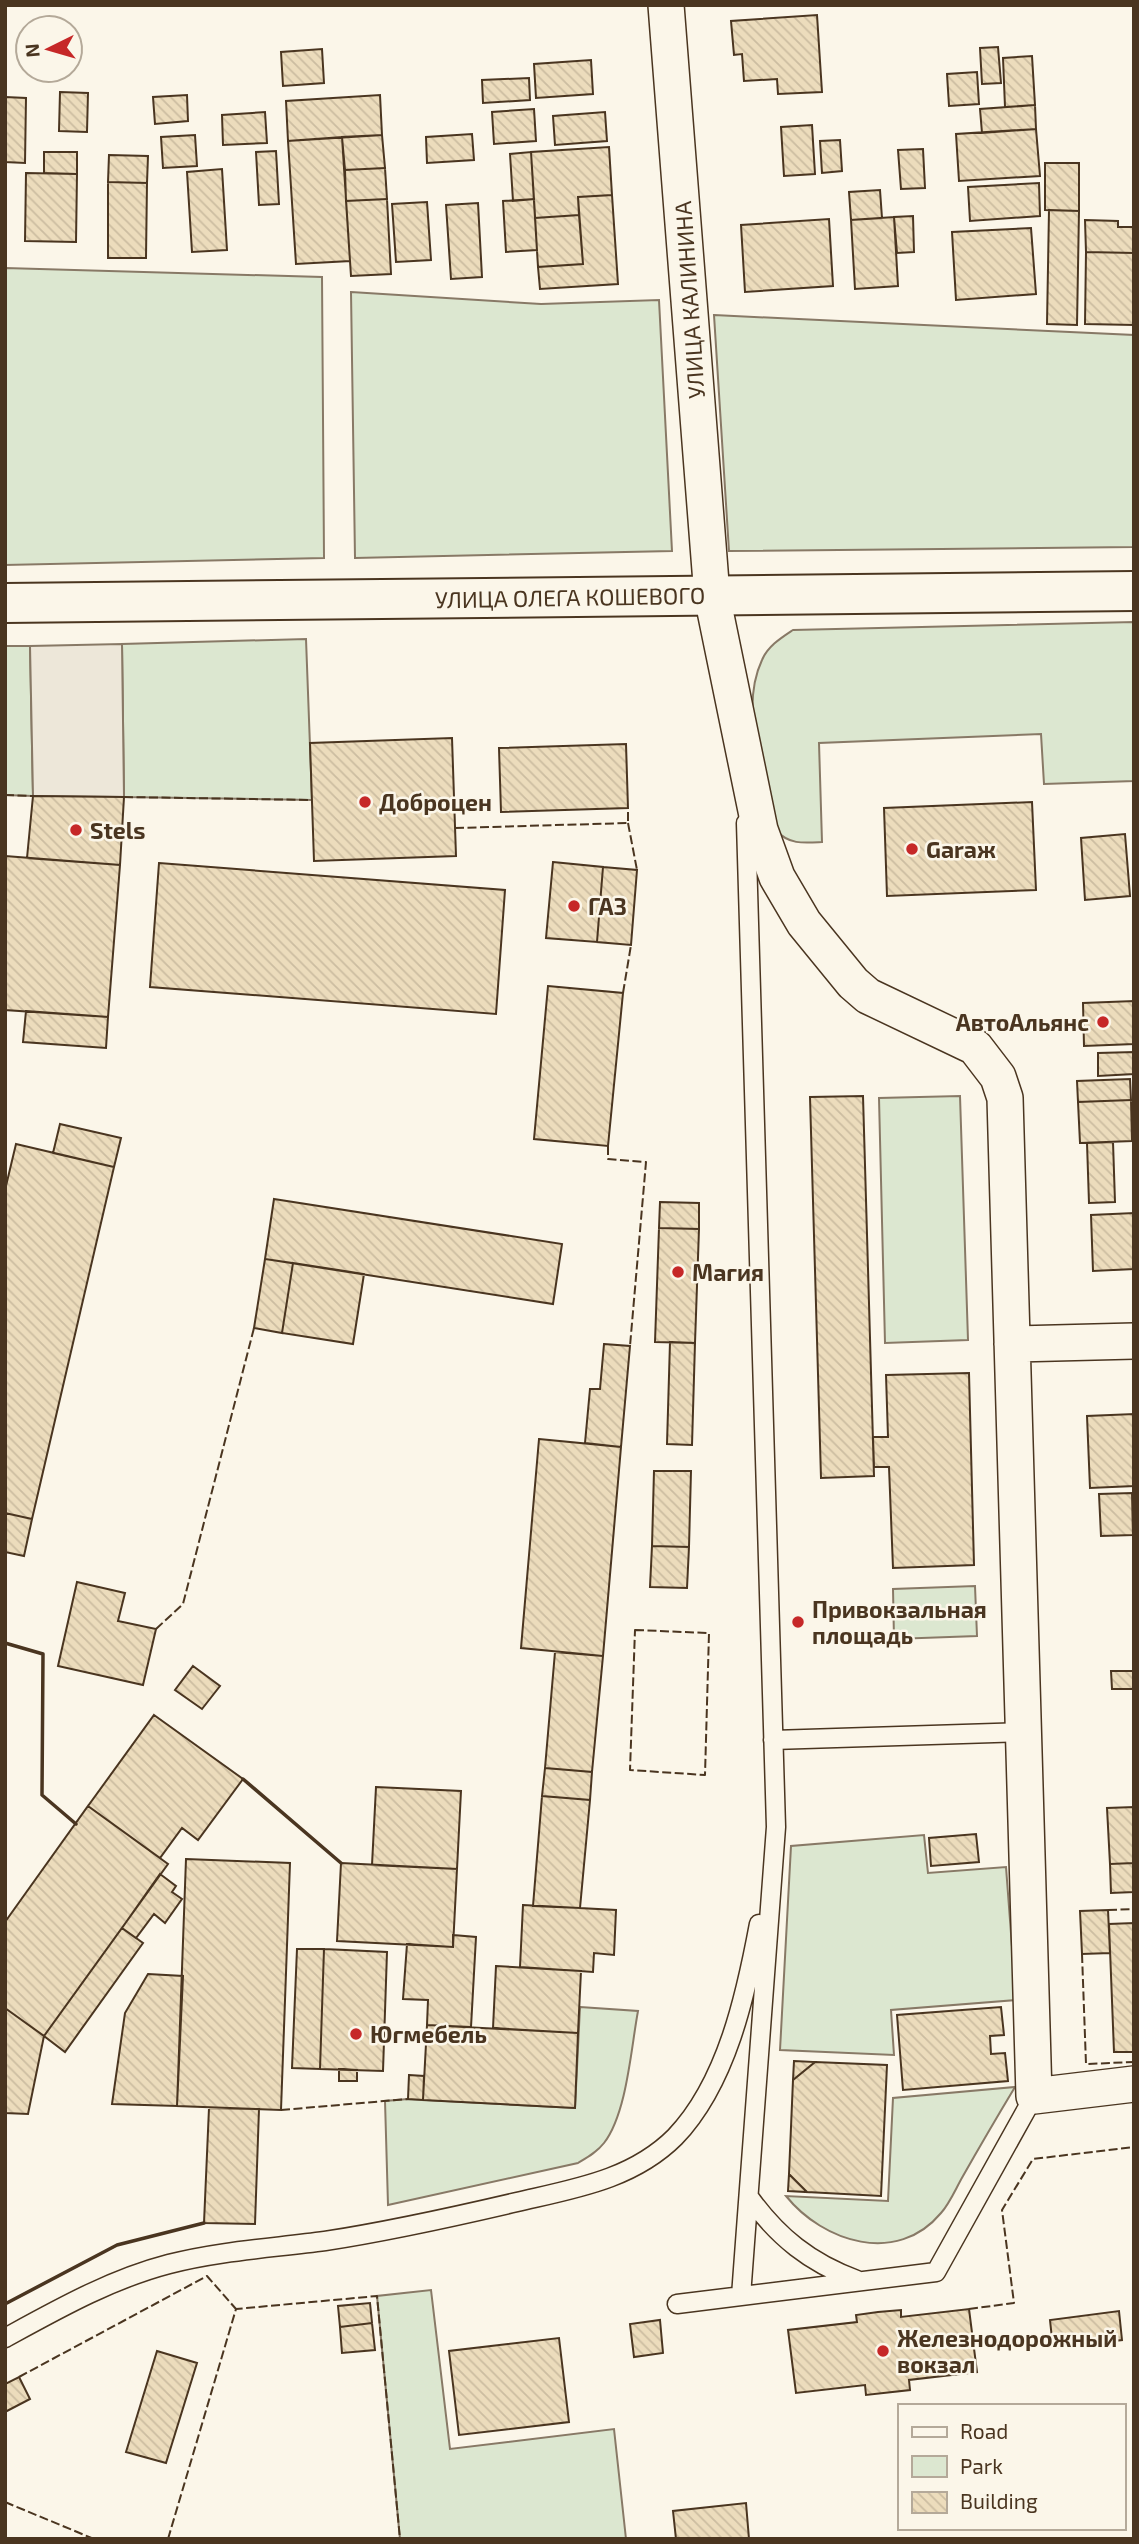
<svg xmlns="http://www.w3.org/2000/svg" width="1139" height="2544" font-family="'Exo 2',sans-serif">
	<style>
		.green { fill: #dce7d0; stroke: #887966; stroke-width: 2 }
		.parking { fill: #ede7d9; stroke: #887966; stroke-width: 2 }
		.building { fill: url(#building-back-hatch); stroke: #4a3520; stroke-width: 2 }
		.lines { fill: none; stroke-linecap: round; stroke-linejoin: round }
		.service-casing { stroke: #4a3520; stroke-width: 21 }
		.minor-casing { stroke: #4a3520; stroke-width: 38 }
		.tertiary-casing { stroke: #4a3520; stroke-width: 42 }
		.service { stroke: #fbf6e9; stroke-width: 18 }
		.minor { stroke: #fbf6e9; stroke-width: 35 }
		.tertiary { stroke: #fbf6e9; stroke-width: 38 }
		.fence { stroke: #4a3520; stroke-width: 2; stroke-dasharray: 9 3.5; stroke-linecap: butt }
		.wall { stroke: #4a3520; stroke-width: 3.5 }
		.poi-dot { fill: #c62828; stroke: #fbf6e9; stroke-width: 2.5 }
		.labels { text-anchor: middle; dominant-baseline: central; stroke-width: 5; stroke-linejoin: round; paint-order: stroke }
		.street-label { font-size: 23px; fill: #4a3520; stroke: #fbf6e9 }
		.poi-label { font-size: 23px; font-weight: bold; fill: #4a3520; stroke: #fbf6e9; text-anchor: start }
	</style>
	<defs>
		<pattern id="building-back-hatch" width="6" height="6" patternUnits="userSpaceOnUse" patternTransform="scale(1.75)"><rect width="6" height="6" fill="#ecdcbc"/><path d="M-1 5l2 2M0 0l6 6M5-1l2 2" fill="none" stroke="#ccbda1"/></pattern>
	</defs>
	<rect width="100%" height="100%" fill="#fbf6e9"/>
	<!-- green -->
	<path class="green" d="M5,268l317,9 2,281 -319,7z
		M351,292l190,12 118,-4 13,251 -317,7z
		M714,315l420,20v212l-405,4z
		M1134,622v159l-90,3 -3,-50 -222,9 3,99c-17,1 -33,3 -45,-11 -12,-51 -39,-120 -15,-171 6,-14 19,-22 31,-30z
		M306,639l6,161 -188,-3 -2,-153z
		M5,646h25l3,150 -28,-1z
		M960,1096l8,244 -83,3 -6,-245z
		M975,1586l2,50 -83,3 -1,-50z
		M924,1835l4,38 78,-6 10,133 -125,10 3,45 -114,-5 11,-204z
		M580,2007l58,4c-7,37 -11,102 -34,132 -7,9 -16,14 -26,20l-190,42 -3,-104 23,-2 167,9z
		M1015,2087c-18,30 -35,59 -52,89 -7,12 -13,27 -22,37 -44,53 -118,29 -155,-17l102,5 5,-103z
		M431,2290l19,159 164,-20 12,110h-226l-23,-243z"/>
	<!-- parking -->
	<path class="parking" d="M122,644l2,153 -91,-1 -3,-150z"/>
	<!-- building -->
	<path class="building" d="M817,15l5,77 -44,2 -1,-15 -33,2 -2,-27 -8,1 -3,-34z
		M998,47l3,36 -19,1 -2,-36z
		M322,49l2,34 -41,3 -2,-34z
		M1032,56l3,49 -30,2 -2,-49z
		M591,60l2,34 -57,4 -2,-34z
		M977,72l2,32 -30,2 -2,-32z
		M529,78l1,22 -47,3 -1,-23z
		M60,92l28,1 -1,39 -28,-1z
		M187,95l1,26 -33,3 -2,-27z
		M380,95l2,40 -94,6 -2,-40z
		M5,97l21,1 -1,65 -20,-1z
		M1035,105l1,24 -54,4 -2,-24z
		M534,109l2,32 -42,3 -2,-32z
		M265,112l2,31 -44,2 -1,-30z
		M605,112l2,29 -52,4 -2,-29z
		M812,125l3,49 -31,2 -3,-49z
		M1036,129l4,47 -81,5 -3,-47z
		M472,134l2,26 -47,3 -1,-26z
		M195,135l2,31 -34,2 -2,-31z
		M382,135l3,33 -40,2 -3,-33z
		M342,137l8,124 -54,3 -8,-123z
		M840,140l2,31 -20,2 -2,-32z
		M609,147l3,48 -34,2 1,18 -44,3 -4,-66z
		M923,149l2,39 -24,1 -3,-39z
		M276,151l3,53 -20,1 -3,-53z
		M44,152h33v22l-33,-1z
		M531,152l3,47 -21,2 -3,-47z
		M109,155l39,1 -1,27 -39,-1z
		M1045,163h34v48l-34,-1z
		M385,168l2,31 -41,2 -1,-31z
		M222,169l5,81 -35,2 -5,-80z
		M26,173l51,1 -1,68 -51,-1z
		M108,182l39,1 -1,75h-38z
		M1039,183l1,33 -70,5 -2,-34z
		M880,190l2,28 -31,2 -2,-28z
		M612,195l6,89 -78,5 -2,-22 45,-3 -5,-67z
		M387,199l4,75 -40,2 -5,-75z
		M534,199l3,51 -31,2 -3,-51z
		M427,202l4,58 -35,2 -4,-58z
		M478,203l4,74 -31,2 -5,-74z
		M1049,210l30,1 -2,114 -30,-1z
		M579,215l4,49 -45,3 -3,-49z
		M913,216l1,36 -17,1 -3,-36z
		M894,217l4,69 -43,3 -4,-69z
		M829,219l4,67 -88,6 -4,-67z
		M1085,220l33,1v6h16v26l-48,-1z
		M1031,228l5,66 -80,6 -4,-68z
		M1086,252l48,1v72l-49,-1z
		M452,738l4,118 -142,5 -4,-118z
		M626,744l2,64 -127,4 -2,-64z
		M33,796l91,1 -4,68 -93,-7z
		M1032,802l4,88 -149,6 -3,-88z
		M1125,834l5,62 -45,4 -4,-62z
		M5,856l115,9 -12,152 -103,-7z
		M553,862l50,5 -6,75 -51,-4z
		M159,863l346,27 -9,124 -346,-27z
		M603,867l34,3 -6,75 -34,-3z
		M548,986l75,7 -15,153 -74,-7z
		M1134,1001v43l-50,2 -1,-43z
		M26,1011l82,6 -2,31 -83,-6z
		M1134,1052v22l-36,2v-23z
		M1130,1079l1,21 -53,2 -1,-21z
		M863,1096l11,380 -53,2 -11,-381z
		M1131,1100l1,41 -52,2 -2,-41z
		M60,1124l61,14 -7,29 -61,-14z
		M1113,1142l2,60 -26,1 -2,-60z
		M16,1144l98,23 -82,352 -27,-6v-323z
		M274,1199l288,45 -9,60 -288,-45z
		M660,1202l39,1v26l-40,-1z
		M1134,1213v56l-41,2 -2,-56z
		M659,1228l40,1 -4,114 -40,-1z
		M265,1259l28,4 -11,70 -28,-5z
		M293,1263l71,11 -11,70 -71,-11z
		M670,1342l25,1 -3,102 -25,-1z
		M604,1344l26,2 -9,101 -36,-4 5,-54h10z
		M969,1373l5,192 -81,3 -4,-101h-15l-1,-30h15l-2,-62z
		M1134,1414v72l-44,2 -3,-72z
		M539,1439l82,8 -18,209 -82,-8z
		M654,1471h37l-2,76 -37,-1z
		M1132,1493l1,42 -32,1 -2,-42z
		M5,1513l27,6 -8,37 -19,-4z
		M652,1546l37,1 -2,41 -37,-1z
		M77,1582l48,11 -7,28 38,8 -13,56 -85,-19z
		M555,1652l48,4 -11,116 -47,-4z
		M193,1666l27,20 -18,23 -27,-19z
		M1111,1671h23v18h-22z
		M154,1715l89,64 -45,61 -16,-12 -22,30 -72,-52z
		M545,1768l47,4 -2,28 -48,-4z
		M376,1787l85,4 -4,78 -85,-4z
		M542,1796l48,4 -10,108 -47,-2z
		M88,1806l80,58 -124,172 -39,-28v-86z
		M1134,1807v56l-24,1 -3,-56z
		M976,1834l3,28 -48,4 -2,-28z
		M186,1859l104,4 -9,247 -104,-4z
		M341,1863l116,6 -4,78 -116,-6z
		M1134,1863v29l-23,1 -1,-29z
		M160,1874l16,12 -4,6 10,7 -17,24 -11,-9 -18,24 -14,-10z
		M523,1905l93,5 -2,45 -20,-2 -1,19 -73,-5z
		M1108,1910l2,43 -28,1 -2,-43z
		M1134,1923v129h-20l-5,-128z
		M122,1928l21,15 -78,109 -21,-16z
		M453,1935l23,2 -5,90 -44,-2 1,-25 -25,-1 4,-55 46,3z
		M297,1949h27l-4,120 -28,-1z
		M324,1949l63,3 -4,119 -63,-2z
		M496,1966l85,5 -3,62 -85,-5z
		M148,1974l35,2 -6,130 -65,-2 13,-91z
		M1001,2007l3,28 -14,1 1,18 14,-1 3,28 -105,9 -6,-75z
		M5,2008l39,28 -16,78 -23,-1z
		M427,2025l151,8 -3,75 -152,-8z
		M794,2061l21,1 -22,18z
		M815,2062l72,3 -6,131 -74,-4 -18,-18 4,-94z
		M339,2069l18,1v11h-18z
		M409,2075l15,1 -1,24 -15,-1z
		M209,2108l50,1 -4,115 -51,-1z
		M789,2174l18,18 -19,-1z
		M370,2303l2,20 -32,4 -2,-21z
		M969,2309l8,63 -68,8 1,10 -44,5 -1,-10 -69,8 -8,-63 69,-8 -1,-7 22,-3 23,-2v7z
		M1119,2311l3,29 -69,8 -3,-28z
		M660,2320l3,33 -29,4 -4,-33z
		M372,2323l3,27 -33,3 -2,-26z
		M559,2338l10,84 -110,13 -10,-84z
		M157,2351l40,12 -31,100 -40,-11z
		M19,2377l11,22 -25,13v-28z
		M746,2503l3,36h-73l-3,-28z"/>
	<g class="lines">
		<defs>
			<path id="service" d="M773,1740l250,-8
				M749,2197c29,40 61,66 108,83
				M741,2296l35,-469 -30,-1004
				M677,2304l259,-32 98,-176
				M5,2338c53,-29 106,-59 164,-74 50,-13 104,-16 156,-23 65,-10 128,-24 192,-39 56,-13 115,-22 158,-65 52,-54 71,-143 84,-213"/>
			<path id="minor" d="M666,5l46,591 48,234 17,47 27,46 49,60 15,13 107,51 23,30 7,21 29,998 100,-12
				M1012,1344l122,-3"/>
			<path id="tertiary" d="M5,603l1129,-12"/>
		</defs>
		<!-- service casing -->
		<use href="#service" class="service-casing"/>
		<!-- minor casing -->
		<use href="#minor" class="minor-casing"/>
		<!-- tertiary casing -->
		<use href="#tertiary" class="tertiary-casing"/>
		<!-- service -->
		<use href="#service" class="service"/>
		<!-- minor -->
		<use href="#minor" class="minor"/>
		<!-- tertiary -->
		<use href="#tertiary" class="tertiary"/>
		<!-- fence -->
		<path class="fence" d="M5,795l28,1
			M124,797l188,3
			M628,823l9,47
			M455,828l173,-5v-15
			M623,993l8,-48
			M608,1146v13l38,3 -16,184
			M156,1629l27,-25 71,-276
			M635,1630l74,3 -4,142 -75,-5z
			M1108,1910l26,-1
			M1082,1954l4,110 48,-2
			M281,2110l127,-11
			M969,2309l45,-6 -12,-93 31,-51 101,-12
			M19,2377l188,-101 29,33
			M5,2502l89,37
			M168,2539l68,-230 141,-13 23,243"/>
		<!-- wall -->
		<path class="wall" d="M5,1643l38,11 -1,141 34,29
			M243,1779l98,84
			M5,2304l112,-59 87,-22"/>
	</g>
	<!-- markers -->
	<g class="poi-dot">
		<circle cx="365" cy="802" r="7"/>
		<circle cx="76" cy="830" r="7"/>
		<circle cx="912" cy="849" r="7"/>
		<circle cx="574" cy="906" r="7"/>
		<circle cx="1103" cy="1022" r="7"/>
		<circle cx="678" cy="1272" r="7"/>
		<circle cx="798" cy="1622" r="7"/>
		<circle cx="356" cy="2034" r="7"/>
		<circle cx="883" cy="2351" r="7"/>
	</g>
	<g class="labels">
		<!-- street labels -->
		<g class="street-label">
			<text transform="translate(689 300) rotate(-94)">УЛИЦА КАЛИНИНА</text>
			<text transform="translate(570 597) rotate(-1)">УЛИЦА ОЛЕГА КОШЕВОГО</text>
		</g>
		<!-- poi labels -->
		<g class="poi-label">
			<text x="379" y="802">Доброцен</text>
			<text x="90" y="830">Stels</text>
			<text x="926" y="849">Garaж</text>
			<text x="588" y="906">ГАЗ</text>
			<text x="1089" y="1022" text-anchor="end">АвтоАльянс</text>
			<text x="692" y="1272">Магия</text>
			<text x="812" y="1609">Привокзальная<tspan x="812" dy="26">площадь</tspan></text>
			<text x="370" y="2034">Югмебель</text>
			<text x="897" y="2338">Железнодорожный<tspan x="897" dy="26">вокзал</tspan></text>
		</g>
	</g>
	<!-- border -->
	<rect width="1139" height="2544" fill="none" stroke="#4a3520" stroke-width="14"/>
	<!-- legend -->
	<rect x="898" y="2404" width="228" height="126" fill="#fbf6e9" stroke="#b4a999" stroke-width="2"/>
	<rect x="912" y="2427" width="35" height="10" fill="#fbf6e9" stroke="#b4a999" stroke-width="2"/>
	<text x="960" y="2439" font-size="21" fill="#4a3520">Road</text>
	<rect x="912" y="2456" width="35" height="21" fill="#dce7d0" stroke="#b4a999" stroke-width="2"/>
	<text x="960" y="2474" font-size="21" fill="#4a3520">Park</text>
	<rect x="912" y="2492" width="35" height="21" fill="url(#building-back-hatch)" stroke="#b4a999" stroke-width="2"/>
	<text x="960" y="2509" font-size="21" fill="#4a3520">Building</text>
	<!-- north arrow -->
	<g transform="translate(49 49) rotate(265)"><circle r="33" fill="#fbf6e9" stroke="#b4a999" stroke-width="2"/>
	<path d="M0-5L12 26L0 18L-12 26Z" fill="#c62828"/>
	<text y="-10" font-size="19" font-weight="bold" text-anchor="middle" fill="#4a3520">N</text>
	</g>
</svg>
